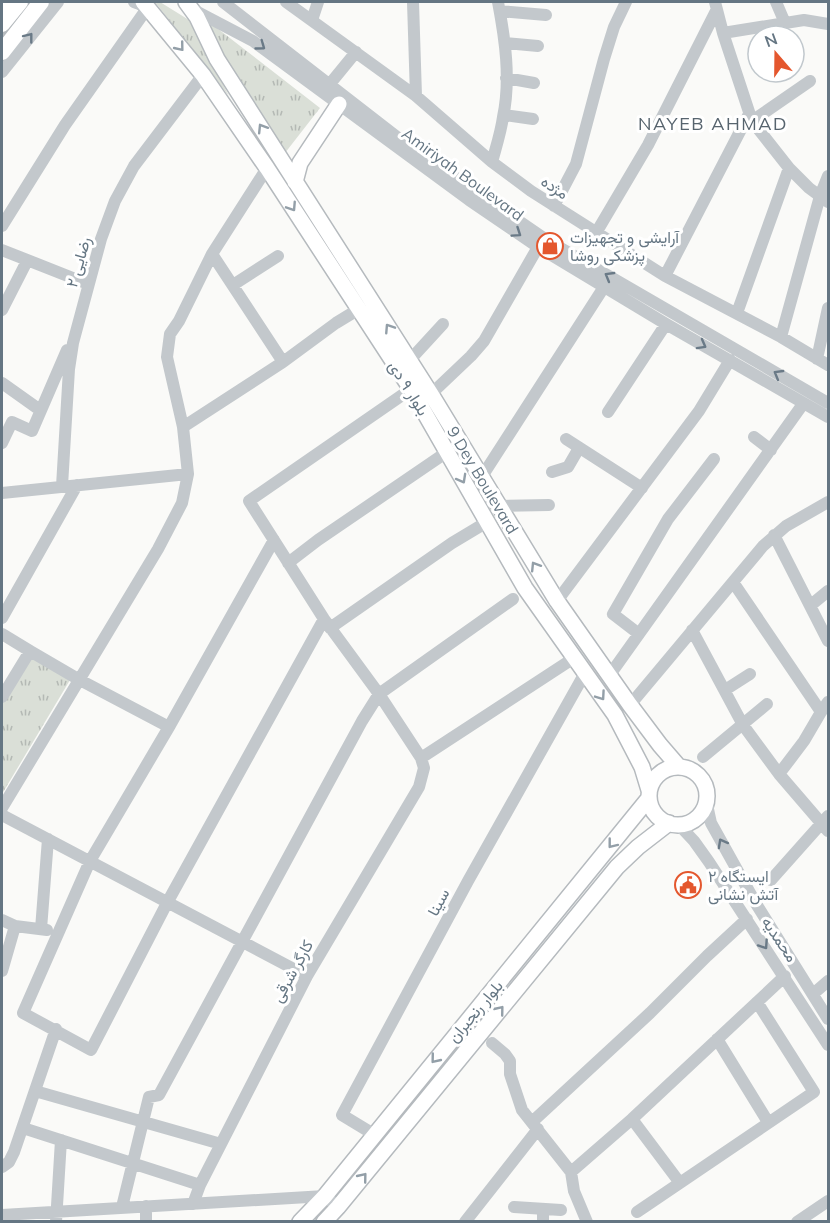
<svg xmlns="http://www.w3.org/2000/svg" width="830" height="1223" font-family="Mulish,Vazirmatn,sans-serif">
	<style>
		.grass { fill: url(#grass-tufts) }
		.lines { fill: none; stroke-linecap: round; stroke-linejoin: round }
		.major-casing { stroke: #b5babe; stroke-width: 18 }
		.highway-casing { stroke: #b4b9bd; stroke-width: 20 }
		.minor { stroke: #c3c8cc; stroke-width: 12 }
		.major { stroke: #fff; stroke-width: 15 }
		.highway { stroke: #fff; stroke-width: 16 }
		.oneway { stroke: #6a7a87 }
		.oneway2 { stroke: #939fa8 }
		.labels { text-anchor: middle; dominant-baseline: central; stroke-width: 6; stroke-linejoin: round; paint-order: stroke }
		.street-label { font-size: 16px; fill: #657683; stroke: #fff }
		.poi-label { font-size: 16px; fill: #657683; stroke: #fff; text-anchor: start }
		.neighbourhood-label { font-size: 18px; letter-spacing: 1.5px; fill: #57646e; stroke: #fff }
	</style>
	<defs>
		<pattern id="grass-tufts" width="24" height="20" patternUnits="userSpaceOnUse" patternTransform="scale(1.5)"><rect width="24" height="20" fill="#dadfd7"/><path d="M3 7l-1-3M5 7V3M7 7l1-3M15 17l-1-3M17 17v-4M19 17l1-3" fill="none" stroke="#b4b9b4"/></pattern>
	</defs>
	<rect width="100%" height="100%" fill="#fafaf8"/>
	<!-- grass -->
	<path class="grass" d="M155,2h5l29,18 40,76z
		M209,24l4,1 107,83 -35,45 -51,-82 -30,-38z
		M31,656l39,24 -68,114v-90z"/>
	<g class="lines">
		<defs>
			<path id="major" d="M143,2l60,73 64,93 144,221 114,199 90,127 27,52 7,23
				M186,2l11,15 20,42 214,335 126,207 73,104 30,40 19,22
				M295,182l5,-19 39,-59
				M649 796a29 29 0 1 1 58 0a29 29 0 1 1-58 0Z
				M300,1222l25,-26 324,-398
				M324,1222l14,-15 279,-340 21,-20 31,-24"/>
			<path id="highway" d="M2,3l1,-1
				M2,24l18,-22
				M2,52l39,-50"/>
		</defs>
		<!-- major casing -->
		<use href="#major" class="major-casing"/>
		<!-- highway casing -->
		<use href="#highway" class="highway-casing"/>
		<!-- minor -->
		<path class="minor" d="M223,2l174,135 148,102 283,164
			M286,2l130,94 76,66 39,29 134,85 116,61 47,28
			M413,2l3,94
			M715,2l8,31 29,88 37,47 20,20 19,14
			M776,2l9,21
			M190,8l63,33 216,159 69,47 128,77 162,93
			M500,11l46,4
			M312,20l6,-18
			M723,33l81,-13 24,4
			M506,43l32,3
			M2,72l56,-70
			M506,78l28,5
			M329,85l27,-33
			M504,115l29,4
			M752,121l58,-40
			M492,162c4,-15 9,-30 11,-45 8,-38 2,-78 -5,-115
			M554,206l22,-42 28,-105 10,-32 12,-25
			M2,226l63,-101 83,-118 -14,-5
			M596,233l52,-88 68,-134
			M2,250l86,34
			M212,254l71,108
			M665,276l84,-162
			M233,285l45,-29
			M2,310l25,-49
			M737,313l52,-145
			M781,337l39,-141 8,-20
			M817,359l11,-51
			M409,361l34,-37
			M2,383l38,27
			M431,394l40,-38 13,-15 54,-94
			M608,412l58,-88
			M183,427l100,-65 53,-39 23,-14
			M754,437l17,13
			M566,439l76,49
			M2,443l10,-21 20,9 35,-81
			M552,472l16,-5 11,-19
			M481,478l123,-191
			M62,486l7,-117 4,-26 28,-104 14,-38 19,-35 69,-91
			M2,493l186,-19
			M498,506l51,-1
			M774,535l54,106
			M274,540l-105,187 -79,134 -67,152 68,37 76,-147 157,-284
			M288,563l30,-23 129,-88
			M733,582l88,130
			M557,601l142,-190 31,-51
			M811,605l17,-14
			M2,618l75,-133
			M330,628l122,-85 35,-21
			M692,630l51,95 36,49 49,57
			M2,634l28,17 -28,46
			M639,634l-26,-20 55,-95 46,-60
			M30,651l48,28 91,48
			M609,676l194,-272
			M725,690l25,-16
			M630,705l133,-159 23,-20 42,-24
			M703,757l64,-53
			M421,758l153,-100
			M779,774l25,-33 17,-29 7,-10
			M706,800l5,23 44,79 73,117
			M2,808l156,-259 24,-46 6,-29 -5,-47 -16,-70 3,-23 9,-13 33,-67 55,-86
			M2,815l305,161
			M679,825l15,16 15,21 119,183
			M771,880l57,-64
			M2,920l13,6 32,4
			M41,929l7,-90
			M2,971l13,-45
			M813,994l15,-13
			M717,1039l51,83
			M492,1043l13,11 5,7v13l12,36 49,62 3,19 13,31
			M35,1091l186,53
			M632,1119l48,64
			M532,1122l118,-109 57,-57 40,-37
			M23,1128l177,57
			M375,1135l-33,-20 126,-234 117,-208
			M2,1167l7,-5 5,-10 42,-123
			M571,1172l61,-53 153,-143
			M193,1204l7,-19 107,-209 112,-189 5,-19 -3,-10 -42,-64 -55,-75 -75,-118 162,-112
			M146,1206v16
			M122,1207l27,-110 10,-2 203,-374 17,-27 134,-95
			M514,1207l47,3
			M637,1212l177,-120 -57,-90
			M2,1215l323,-19 13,11
			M56,1222l5,-82
			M465,1222l73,-93
			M543,1222v-13
			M797,1222l31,-21"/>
		<!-- major -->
		<use href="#major" class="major"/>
		<!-- highway -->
		<use href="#highway" class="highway"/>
	</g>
	<!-- one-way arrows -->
	<defs><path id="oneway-chevron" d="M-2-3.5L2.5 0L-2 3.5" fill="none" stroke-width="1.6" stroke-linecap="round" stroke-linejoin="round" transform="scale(1.5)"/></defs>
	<g class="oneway">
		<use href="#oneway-chevron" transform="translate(29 37) rotate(-52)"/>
		<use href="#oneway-chevron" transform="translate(261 46) rotate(36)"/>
		<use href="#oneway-chevron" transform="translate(517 233) rotate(34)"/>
		<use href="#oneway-chevron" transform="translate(609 276) rotate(-150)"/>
		<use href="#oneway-chevron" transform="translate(702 345) rotate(29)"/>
		<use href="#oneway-chevron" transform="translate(778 374) rotate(-150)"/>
		<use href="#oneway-chevron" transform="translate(722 843) rotate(-119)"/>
		<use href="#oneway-chevron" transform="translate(764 945) rotate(56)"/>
	</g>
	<g class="oneway2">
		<use href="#oneway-chevron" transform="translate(180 47) rotate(51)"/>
		<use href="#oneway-chevron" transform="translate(262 128) rotate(-122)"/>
		<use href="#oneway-chevron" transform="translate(292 207) rotate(57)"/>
		<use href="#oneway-chevron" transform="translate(389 328) rotate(-123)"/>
		<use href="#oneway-chevron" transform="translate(462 479) rotate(61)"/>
		<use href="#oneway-chevron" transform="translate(535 566) rotate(-122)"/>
		<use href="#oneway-chevron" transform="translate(601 696) rotate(55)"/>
		<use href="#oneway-chevron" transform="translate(612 844) rotate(128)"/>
		<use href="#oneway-chevron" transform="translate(500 1010) rotate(-51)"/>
		<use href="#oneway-chevron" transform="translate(435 1059) rotate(129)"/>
		<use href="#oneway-chevron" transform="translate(363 1177) rotate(-51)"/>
	</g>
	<!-- icons -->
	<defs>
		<symbol id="shop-ring" viewBox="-11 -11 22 22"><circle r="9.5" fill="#fff" stroke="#e4572e" stroke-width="1.5"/><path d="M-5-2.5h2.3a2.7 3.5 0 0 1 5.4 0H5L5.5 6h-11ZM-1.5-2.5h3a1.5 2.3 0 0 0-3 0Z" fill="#e4572e"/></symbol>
		<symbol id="civic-ring" viewBox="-11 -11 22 22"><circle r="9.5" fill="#fff" stroke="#e4572e" stroke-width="1.5"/><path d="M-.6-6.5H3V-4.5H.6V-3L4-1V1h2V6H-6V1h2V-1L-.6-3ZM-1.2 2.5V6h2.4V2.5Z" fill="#e4572e"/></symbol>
	</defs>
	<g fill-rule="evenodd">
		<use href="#shop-ring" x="535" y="231" width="30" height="30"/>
		<use href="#civic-ring" x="673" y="870" width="30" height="30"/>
	</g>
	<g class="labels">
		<!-- street labels -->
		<g class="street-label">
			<text transform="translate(463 174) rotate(36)">Amiriyah Boulevard</text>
			<text transform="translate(555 187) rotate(34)">مژده</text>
			<text transform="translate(78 262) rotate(-74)">رضایی ۲</text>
			<text transform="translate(409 388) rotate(58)">بلوار ۹ دی</text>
			<text transform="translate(483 480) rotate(59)">9 Dey Boulevard</text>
			<text transform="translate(438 902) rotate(-62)">سینا</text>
			<text transform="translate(780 939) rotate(56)">محمدیه</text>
			<text transform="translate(292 971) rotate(-61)">کارگر شرقی</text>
			<text transform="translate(475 1011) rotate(-50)">بلوار رنجبران</text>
		</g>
		<!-- poi labels -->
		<g class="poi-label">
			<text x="570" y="237">آرایشی و تجهیزات<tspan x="570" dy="18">پزشکی روشا</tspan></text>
			<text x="708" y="876">ایستگاه ۲<tspan x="708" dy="18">آتش نشانی</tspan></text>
		</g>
		<!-- neighbourhood labels -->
		<g class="neighbourhood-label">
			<text x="713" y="123">NAYEB AHMAD</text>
		</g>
	</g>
	<!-- border -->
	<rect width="830" height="1223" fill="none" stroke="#657683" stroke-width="6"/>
	<!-- north arrow -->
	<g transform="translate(776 54) rotate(340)"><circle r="28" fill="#ffffff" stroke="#c1c8cd" stroke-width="1.5"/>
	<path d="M0-4.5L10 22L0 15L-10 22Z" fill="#e4572e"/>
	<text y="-9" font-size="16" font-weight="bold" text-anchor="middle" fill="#657683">N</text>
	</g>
</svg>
